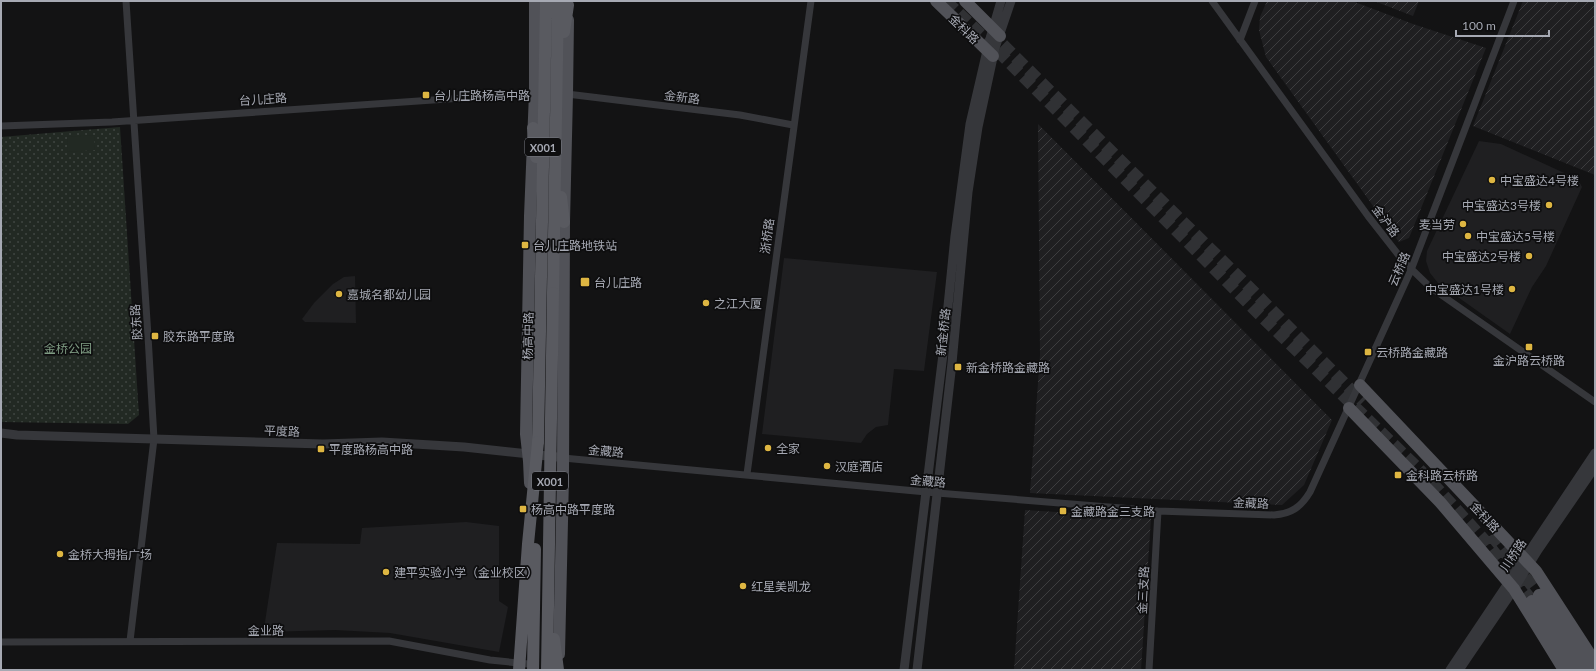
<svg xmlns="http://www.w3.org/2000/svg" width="1596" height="671" font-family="Lato,'Noto Sans SC',sans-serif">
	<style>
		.built { fill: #1f1f21 }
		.industrial { fill: url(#industrial-furrows) }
		.grass { fill: url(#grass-dots) }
		.pitch { fill: #222923 }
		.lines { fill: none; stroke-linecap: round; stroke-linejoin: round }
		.primary-tunnel { stroke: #303134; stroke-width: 12; stroke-dasharray: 12 6; stroke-linecap: butt }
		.minor { stroke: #36373b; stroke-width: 7 }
		.tertiary { stroke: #36373b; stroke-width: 9 }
		.primary { stroke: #515258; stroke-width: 12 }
		.trunk { stroke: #595a60; stroke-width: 12 }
		.trunk-bridge { stroke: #595a60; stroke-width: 12 }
		.poi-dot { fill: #deb642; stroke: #0e0e0f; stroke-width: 1.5 }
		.labels { text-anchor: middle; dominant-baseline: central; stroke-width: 3.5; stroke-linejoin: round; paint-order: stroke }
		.shield { fill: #0e0e0f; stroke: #787a82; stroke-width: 1 }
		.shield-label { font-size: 11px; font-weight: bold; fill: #a6a9b3 }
		.street-label { font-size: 12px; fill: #a6a9b3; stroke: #0e0e0f }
		.poi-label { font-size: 12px; fill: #a6a9b3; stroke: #0e0e0f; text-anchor: start }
		.park-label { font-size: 12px; fill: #7f9c83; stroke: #0e0e0f }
	</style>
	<defs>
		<pattern id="industrial-furrows" width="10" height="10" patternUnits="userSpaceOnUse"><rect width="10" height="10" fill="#1f1f21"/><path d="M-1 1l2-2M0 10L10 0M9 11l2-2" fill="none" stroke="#3d3d3f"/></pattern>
		<pattern id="grass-dots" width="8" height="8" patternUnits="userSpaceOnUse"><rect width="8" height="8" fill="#222923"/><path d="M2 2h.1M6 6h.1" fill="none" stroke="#3f4541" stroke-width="1.8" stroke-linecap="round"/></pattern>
	</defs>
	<rect width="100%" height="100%" fill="#131314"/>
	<!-- built -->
	<path class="built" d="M1479,141l22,3 72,33 6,4 3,6 -36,79 -14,21 -22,47 -72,-51 -8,-10 -4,-12 1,-10z
		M784,258l153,14 -13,99 -30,-2 -6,56 -12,2 -9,7 -6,9 -99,-9z
		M355,276l1,47 -51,-1 -3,-3 12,-16 19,-19 11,-7z
		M466,522l33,4v75l9,6 -9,45 -109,-19 -55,-3 -69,2 -1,-10 12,-79 83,1 2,-16z"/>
	<!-- industrial -->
	<path class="industrial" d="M1267,1h85l61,23 73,24 -77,190 -10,4 -133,-185 -7,-27 1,-13z
		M1374,1h45l-6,15z
		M1523,1h72v174l-122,-49z
		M1038,124l294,296 -28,65 -22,20 -252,-12 10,-138z
		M1025,510l126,8 -10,152h-127z"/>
	<!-- grass -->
	<path class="grass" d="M120,127l19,288 -11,9 -127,-2v-285z"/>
	<!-- pitch -->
	<path class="pitch" d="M94,135l1,15 -27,2 -1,-15z"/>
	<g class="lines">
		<!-- primary-tunnel -->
		<path class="primary-tunnel" d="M946,1l43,41 270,272 166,161 62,68 45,58
			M990,32l257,253 116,117
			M1491,535l32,39 16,21"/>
		<!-- minor -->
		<path class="minor" d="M126,1l22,335 6,103 -24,202
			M1212,1l156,215 36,46 26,25 165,115
			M1240,40l15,-39
			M567,94l173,21 53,10
			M1,126l111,-4 423,-29
			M563,458l374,35 221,18 116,4c17,-1 27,-8 36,-23l101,-222 103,-269
			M747,474l64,-473
			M1,642l388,-1 101,19 38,4
			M1149,670l9,-159"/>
		<!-- tertiary -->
		<path class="tertiary" d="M1,433l16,2 306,9 59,-2 82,5 93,10
			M904,670l40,-324 11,-110 15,-112 19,-82 12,-41
			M917,670l35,-307 16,-171 10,-65 17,-79 16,-47
			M1450,670l145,-217
			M1459,670l55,-81 24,-39 57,-83"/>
		<!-- primary -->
		<path class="primary" d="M936,1l57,55
			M965,1l35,35
			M1360,385l176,186 59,91
			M1349,408l91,94 74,87 50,81
			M530,483l-1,-22 -3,-27 4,-218 5,-123v-92
			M1539,595l50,75
			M1532,601l44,69
			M559,654l4,-177 1,-255 3,-128 1,-74"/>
		<!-- trunk -->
		<path class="trunk" d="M564,32l4,-27
			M533,128l3,29
			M561,197l3,25
			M553,293l5,-292
			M538,442l8,-441"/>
		<!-- trunk-bridge -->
		<path class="trunk-bridge" d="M554,639l4,31
			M519,670l9,-126 10,-102
			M533,670l2,-121
			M547,670l6,-377"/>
	</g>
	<!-- markers -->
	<g class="poi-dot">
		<rect x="422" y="91" width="8" height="8" rx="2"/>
		<circle cx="1492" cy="180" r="4"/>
		<circle cx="1549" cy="205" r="4"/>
		<circle cx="1463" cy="224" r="4"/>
		<circle cx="1468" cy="236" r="4"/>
		<rect x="521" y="241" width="8" height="8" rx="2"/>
		<circle cx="1529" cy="256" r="4"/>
		<rect x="580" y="277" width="10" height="10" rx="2"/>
		<circle cx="1512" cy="289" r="4"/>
		<circle cx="339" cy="294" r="4"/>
		<circle cx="706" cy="303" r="4"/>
		<rect x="151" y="332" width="8" height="8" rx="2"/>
		<rect x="1525" y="343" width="8" height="8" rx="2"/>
		<rect x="1364" y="348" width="8" height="8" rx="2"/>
		<rect x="954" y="363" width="8" height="8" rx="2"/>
		<circle cx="768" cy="448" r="4"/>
		<rect x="317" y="445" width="8" height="8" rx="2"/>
		<circle cx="827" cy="466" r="4"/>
		<rect x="1394" y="471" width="8" height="8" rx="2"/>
		<rect x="519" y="505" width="8" height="8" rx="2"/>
		<rect x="1059" y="507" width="8" height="8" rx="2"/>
		<circle cx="60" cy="554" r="4"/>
		<circle cx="386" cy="572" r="4"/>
		<circle cx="743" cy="586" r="4"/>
	</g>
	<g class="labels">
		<!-- shield labels -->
		<g class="shield">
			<rect x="525" y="138" width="36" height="18" rx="3"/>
			<rect x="532" y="472" width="36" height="18" rx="3"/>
		</g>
		<g class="shield-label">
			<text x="543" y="147">X001</text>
			<text x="550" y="481">X001</text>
		</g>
		<!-- street labels -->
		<g class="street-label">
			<text transform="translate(964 29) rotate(44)">金科路</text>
			<text transform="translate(682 97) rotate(7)">金新路</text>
			<text transform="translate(263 99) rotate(-4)">台儿庄路</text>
			<text transform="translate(1386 221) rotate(53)">金沪路</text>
			<text transform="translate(767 236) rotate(-82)">浙桥路</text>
			<text transform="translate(1399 269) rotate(-67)">云桥路</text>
			<text transform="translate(136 322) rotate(-94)">胶东路</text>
			<text transform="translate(943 332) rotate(-84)">新金桥路</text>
			<text transform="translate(528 336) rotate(-89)">杨高中路</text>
			<text transform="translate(282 431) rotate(2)">平度路</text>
			<text transform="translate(606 451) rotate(5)">金藏路</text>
			<text transform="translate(928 481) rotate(5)">金藏路</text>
			<text transform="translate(1251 503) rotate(2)">金藏路</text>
			<text transform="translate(1485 517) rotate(47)">金科路</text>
			<text transform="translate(1513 555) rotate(-56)">川桥路</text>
			<text transform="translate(1143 590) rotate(-87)">金三支路</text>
			<text x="266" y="630">金业路</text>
		</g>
		<!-- poi labels -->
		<g class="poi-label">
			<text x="434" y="95">台儿庄路杨高中路</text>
			<text x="1500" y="180">中宝盛达4号楼</text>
			<text x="1541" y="205" text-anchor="end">中宝盛达3号楼</text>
			<text x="1455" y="224" text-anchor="end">麦当劳</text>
			<text x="1476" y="236">中宝盛达5号楼</text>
			<text x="533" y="245">台儿庄路地铁站</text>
			<text x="1521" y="256" text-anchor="end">中宝盛达2号楼</text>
			<text x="594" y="282">台儿庄路</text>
			<text x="1504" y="289" text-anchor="end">中宝盛达1号楼</text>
			<text x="347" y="294">嘉城名都幼儿园</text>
			<text x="714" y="303">之江大厦</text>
			<text x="163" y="336">胶东路平度路</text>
			<text x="1376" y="352">云桥路金藏路</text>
			<text x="1529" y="360" text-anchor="middle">金沪路云桥路</text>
			<text x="966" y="367">新金桥路金藏路</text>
			<text x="776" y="448">全家</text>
			<text x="329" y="449">平度路杨高中路</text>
			<text x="835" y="466">汉庭酒店</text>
			<text x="1406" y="475">金科路云桥路</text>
			<text x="531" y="509">杨高中路平度路</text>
			<text x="1071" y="511">金藏路金三支路</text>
			<text x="68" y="554">金桥大拇指广场</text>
			<text x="394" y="572">建平实验小学（金业校区）</text>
			<text x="751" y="586">红星美凯龙</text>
		</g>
		<!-- park labels -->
		<g class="park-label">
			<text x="68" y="348">金桥公园</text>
		</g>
	</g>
	<!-- border -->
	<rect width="1596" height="671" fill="none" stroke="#a6a9b3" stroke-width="4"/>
	<!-- scale -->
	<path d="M1456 30v6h93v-6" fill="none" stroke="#a6a9b3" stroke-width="2"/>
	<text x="1462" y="30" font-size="12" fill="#a6a9b3" stroke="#0e0e0f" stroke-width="3" paint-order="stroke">100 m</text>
</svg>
